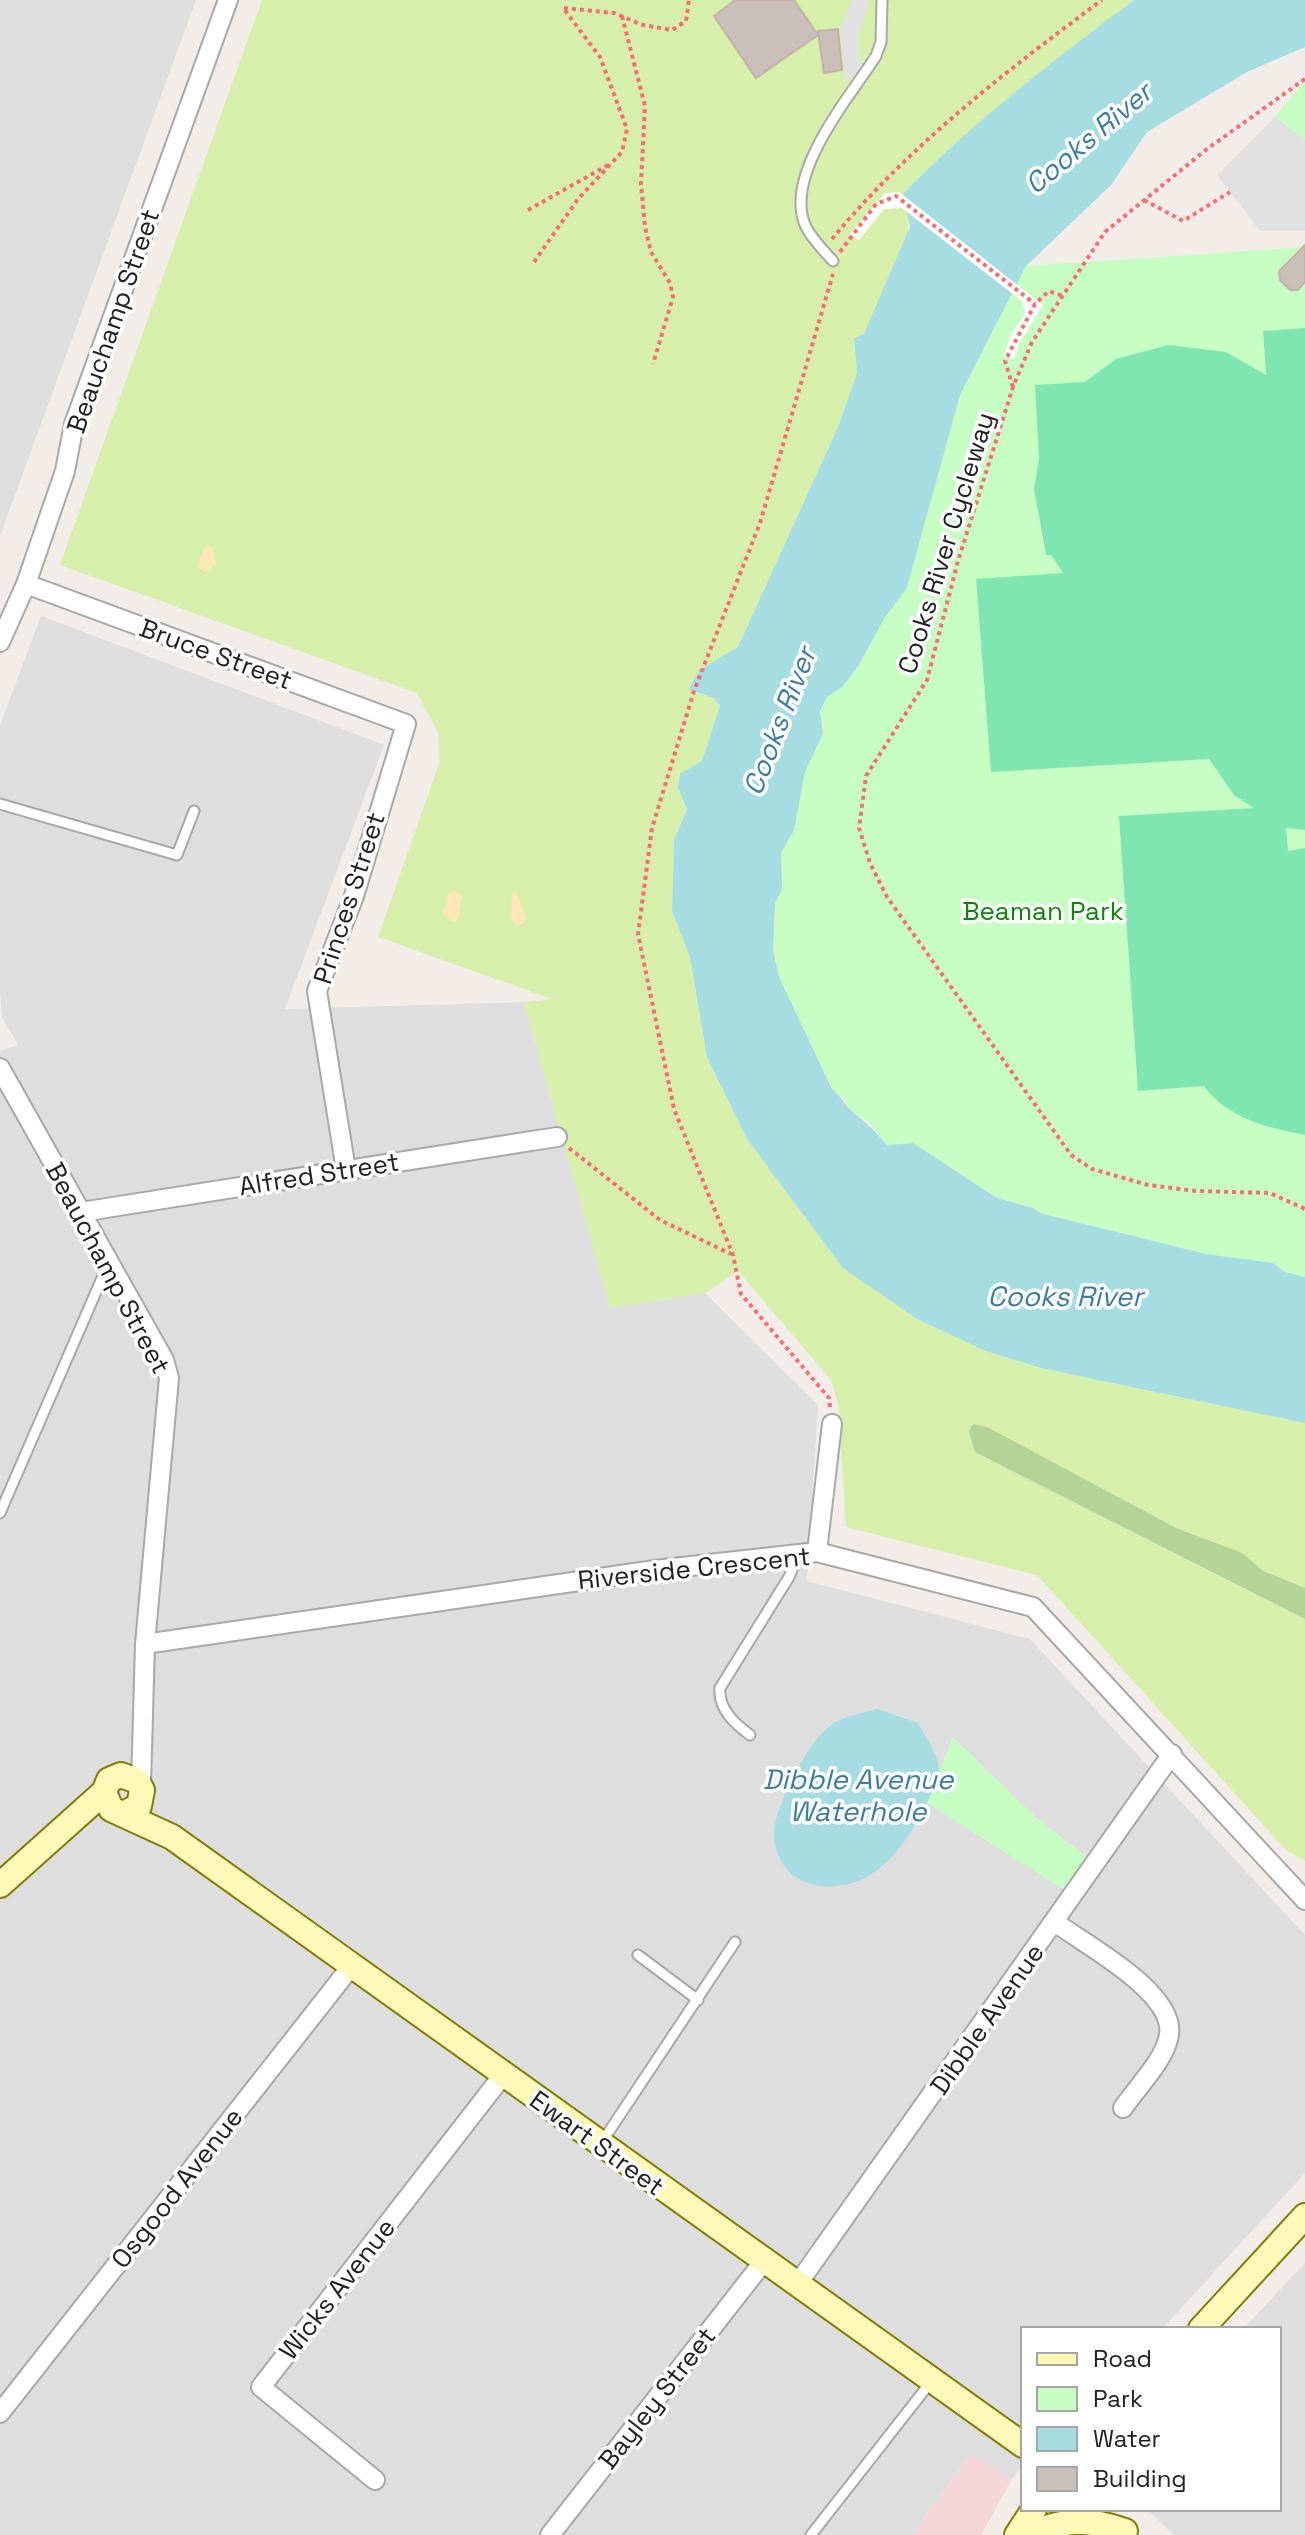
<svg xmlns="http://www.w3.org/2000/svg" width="1305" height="2535" font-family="'Space Grotesk',sans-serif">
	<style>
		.residential { fill: #dfdede }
		.commercial { fill: #f4d6d9 }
		.grass { fill: #d6efab }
		.forest { fill: #b3d499 }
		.sand { fill: #ffe7b9 }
		.park { fill: #c7fec3 }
		.pitch { fill: #80e6b1 }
		.parking { fill: #e1e1e1 }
		.water { fill: #a5dde3 }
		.pier { fill: #fff }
		.building { fill: #cbbfba; stroke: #c5b1a8; stroke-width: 2 }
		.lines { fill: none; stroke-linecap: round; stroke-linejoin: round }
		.lane-casing { stroke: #a8a8a8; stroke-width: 13 }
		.street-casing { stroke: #a8a8a8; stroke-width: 22 }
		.secondary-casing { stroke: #817d00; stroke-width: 28 }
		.path { stroke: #ff6c71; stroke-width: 4; stroke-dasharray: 4 4; stroke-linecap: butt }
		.lane { stroke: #fff; stroke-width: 9 }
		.street { stroke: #fff; stroke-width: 18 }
		.secondary { stroke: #fef8b9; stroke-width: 24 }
		.labels { text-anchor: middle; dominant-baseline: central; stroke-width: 7; stroke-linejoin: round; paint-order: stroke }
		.street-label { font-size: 26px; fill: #212121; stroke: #fff }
		.park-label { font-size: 26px; fill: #0b8604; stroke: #fff }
		.water-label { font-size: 28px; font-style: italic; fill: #3d7da1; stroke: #fff }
	</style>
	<rect width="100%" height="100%" fill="#f2ede8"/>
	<!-- residential -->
	<path class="residential" d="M0,0h196l-196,536z
		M41,616l343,129 -99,264 239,-7 86,306 95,-15 113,112 -11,176 223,58 275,296v238l-143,156h-139v136l-11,14 -42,-24 -58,80h-912v-1484l18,-6 -16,-28 -2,-24v-268z
		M1305,2263v272h-131l-27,-26h132v-180h-36z"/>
	<!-- commercial -->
	<path class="commercial" d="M971,2454l41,25 -31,56h-69z"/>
	<!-- grass -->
	<path class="grass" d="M262,0h872l-36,27 -189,179c3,44 -27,89 -45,128l-10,4 3,35 -18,52 -101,223 -39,22 -10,18 25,10 6,8 -18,56 -22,13 -1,13 8,20 -13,32 -2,71 18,46 17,100 40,82 96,129 143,83 55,17 264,55v438l-19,-11 -249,-275 -191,-48 -8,-124 -7,-23 -93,-109 -33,22 -95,15 -86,-306 28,-3 -174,-62 61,-173 -1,-32 -21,-39 -357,-128z"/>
	<!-- forest -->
	<path class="forest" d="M973,1424l14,3 189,101 66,25 21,18 42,17v31l-330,-167 -6,-21z"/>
	<!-- sand -->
	<path class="sand" d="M206,545l6,3 4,16 -11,8 -8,-5z
		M453,891l9,4 -4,24 -5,3 -10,-8 5,-20z
		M516,891l10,26 -2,6 -7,3 -6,-7 1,-25z"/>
	<!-- park -->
	<path class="park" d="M1305,80v60l-30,-23z
		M1305,247v1030l-20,-5 -12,-9 -67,-9 -166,-41 -7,-5 -36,-10 -84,-55 -26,2 -19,-24 -17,-10 -6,-11 -13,-11 -53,-112 -6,-27 2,-46 7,-15 -1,-36 13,-23 11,-58 18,-38 -3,-23 7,-14 15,-10 17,-22 25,-46 23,-31 53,-193 66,-129z
		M953,1737l81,79 62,48 -22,32 -147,-93z"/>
	<!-- pitch -->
	<path class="pitch" d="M1305,328v502l-19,-2 2,23 17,-3v287c-37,-7 -78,-17 -101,-49l-66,5 -19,-275 135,-8 -20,-13 -25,-36 -218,13 -15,-193 87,-6 -12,-18h-5l-12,-66 5,-30 -4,-74 50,-3 31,-23 52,-14 58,7 40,23 -3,-44z"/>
	<!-- parking -->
	<path class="parking" d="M852,0h17l-11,39 4,30 -5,8 -12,3 -5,-50z
		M1275,117l30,23v91h-45l-43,-56z"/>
	<!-- water -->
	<path class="water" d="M1134,0h171v47l-58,25 -100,60 -36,53 -85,81 -66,129 -53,193 -23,31 -25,46 -17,22 -15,10 -7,14 3,23 -18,38 -11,58 -13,23 1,36 -7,15 -2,46 6,27 53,112c9,7 14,18 22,24 13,10 22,19 33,32l26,-2 84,55 36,10 7,5 166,41 67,9 12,9 20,5v146l-264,-55 -55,-17 -69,-32 -74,-51 -96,-129 -40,-82 -17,-100 -18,-46 2,-71 13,-31 -9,-21 2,-14 22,-13 18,-55 -6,-8 -25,-9 10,-19 39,-23 101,-222 18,-52 -3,-35 10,-4 46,-107 -7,-33c70,-72 151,-134 231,-194z
		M877,1709l41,14c7,13 19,30 21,45 1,14 -9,28 -15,40 -13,26 -31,54 -57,69 -38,20 -89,9 -93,-40 -1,-15 7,-33 13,-47 11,-22 24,-50 44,-65 11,-9 33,-12 46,-16z"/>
	<!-- pier -->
	<path class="pier" d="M899,192l144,113 -23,37 -6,17 -10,-3 7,-22 14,-19 -2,-13 -121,-94 -18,1 -25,31 -9,-6 35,-41z"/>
	<!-- building -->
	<path class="building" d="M735,0h59l24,35 -62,43 -42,-62z
		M838,29l4,41 -18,3 -6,-42z
		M1305,245v37l-7,8h-8l-10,-10 -1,-9z"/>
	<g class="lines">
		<defs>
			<path id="lane" d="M833,261c-9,-10 -21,-22 -27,-34 -24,-51 43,-129 70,-171l5,-14 1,-42
				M0,804l177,51 17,-44
				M0,1513l109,-251
				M750,1735c-15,-11 -32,-26 -30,-47l69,-111 9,-22
				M638,1955l60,45
				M602,2142l133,-200
				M811,2535l119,-152"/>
			<path id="street" d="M26,584l380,140 -52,172 -37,95 29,179
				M0,642l26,-58 39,-113 9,-47 154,-424
				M0,1068l164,292 5,18 -24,266 -4,141
				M81,1212l476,-75
				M817,1552l15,-128
				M145,1644l510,-74 162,-18 216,55 272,293
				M1056,1923c30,22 120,70 113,112 -4,25 -32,52 -46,73
				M799,2282l373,-528
				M0,2413l353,-449
				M375,2480l-114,-93 242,-312
				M550,2535l214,-274"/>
			<path id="secondary" d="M125,1813l14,-7 3,-16 -5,-9 -16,-6 -12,5 -5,12 7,17 61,28 851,608
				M0,1885l104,-93
				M1201,2329l104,-113
				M1017,2535l17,-26
				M1027,2535c36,-16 61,-17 98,-4"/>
		</defs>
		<!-- lane casing -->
		<use href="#lane" class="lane-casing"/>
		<!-- street casing -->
		<use href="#street" class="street-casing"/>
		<!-- secondary casing -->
		<use href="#secondary" class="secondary-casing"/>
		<!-- path -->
		<path class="path" d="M622,16l23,90 -4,78 4,43 6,25 19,31 3,14 -20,67
			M1305,79l-98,70 -102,83 -73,110 -19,45 -55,174 -31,119 -61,96 -7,52 11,35 17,34 184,258 21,14 56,16 48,6 74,2 35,16
			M1144,200l39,21 47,-29
			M528,210l82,-46
			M832,239c77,-93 174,-168 270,-239
			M840,252l36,-48 20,-8 139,108
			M534,262l44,-63 44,-47 5,-23 -27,-72 -37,-49 51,5 29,12 29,5 14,-9 3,-21
			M1013,387l-8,-26 30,-57 14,-13 14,5
			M569,1148l91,72 71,34
			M830,1407l-1,-9 -88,-104 -8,-39 -59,-146 -36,-175 14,-106 42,-137 66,-168 73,-249"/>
		<!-- lane -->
		<use href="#lane" class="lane"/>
		<!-- street -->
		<use href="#street" class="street"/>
		<!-- secondary -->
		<use href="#secondary" class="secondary"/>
	</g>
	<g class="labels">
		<!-- street labels -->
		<g class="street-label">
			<text transform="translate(113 321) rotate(-71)">Beauchamp Street</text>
			<text transform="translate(946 543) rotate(-73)">Cooks River Cycleway</text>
			<text transform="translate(216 654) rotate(20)">Bruce Street</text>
			<text transform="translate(349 898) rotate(-72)">Princes Street</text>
			<text transform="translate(319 1174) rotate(-9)">Alfred Street</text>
			<text transform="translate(108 1268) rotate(62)">Beauchamp Street</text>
			<text transform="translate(694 1568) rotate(-6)">Riverside Crescent</text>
			<text transform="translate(987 2019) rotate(-55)">Dibble Avenue</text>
			<text transform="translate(597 2143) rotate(36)">Ewart Street</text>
			<text transform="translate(177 2188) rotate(-52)">Osgood Avenue</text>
			<text transform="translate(337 2289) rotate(-52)">Wicks Avenue</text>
			<text transform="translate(657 2398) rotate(-52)">Bayley Street</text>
		</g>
		<!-- park labels -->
		<g class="park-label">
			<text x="1043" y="911">Beaman Park</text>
		</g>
		<!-- water labels -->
		<g class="water-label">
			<text transform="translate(1088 138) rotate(-40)">Cooks River</text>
			<text transform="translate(779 721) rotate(-69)">Cooks River</text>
			<text x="1065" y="1296">Cooks River</text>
			<text x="858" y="1779">Dibble Avenue<tspan x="858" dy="32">Waterhole</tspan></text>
		</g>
	</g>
	<!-- legend -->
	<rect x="1021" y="2327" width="260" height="184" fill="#ffffff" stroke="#a6a6a6" stroke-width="2"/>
	<rect x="1037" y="2353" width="40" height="12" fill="#fef8b9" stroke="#a6a6a6" stroke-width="2"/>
	<text x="1093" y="2367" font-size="24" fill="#212121">Road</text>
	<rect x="1037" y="2387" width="40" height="24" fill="#c7fec3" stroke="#a6a6a6" stroke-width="2"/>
	<text x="1093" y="2407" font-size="24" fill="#212121">Park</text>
	<rect x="1037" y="2427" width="40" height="24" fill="#a5dde3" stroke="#a6a6a6" stroke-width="2"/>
	<text x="1093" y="2447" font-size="24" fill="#212121">Water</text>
	<rect x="1037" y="2467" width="40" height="24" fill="#cbbfba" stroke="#a6a6a6" stroke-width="2"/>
	<text x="1093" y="2487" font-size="24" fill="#212121">Building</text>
</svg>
